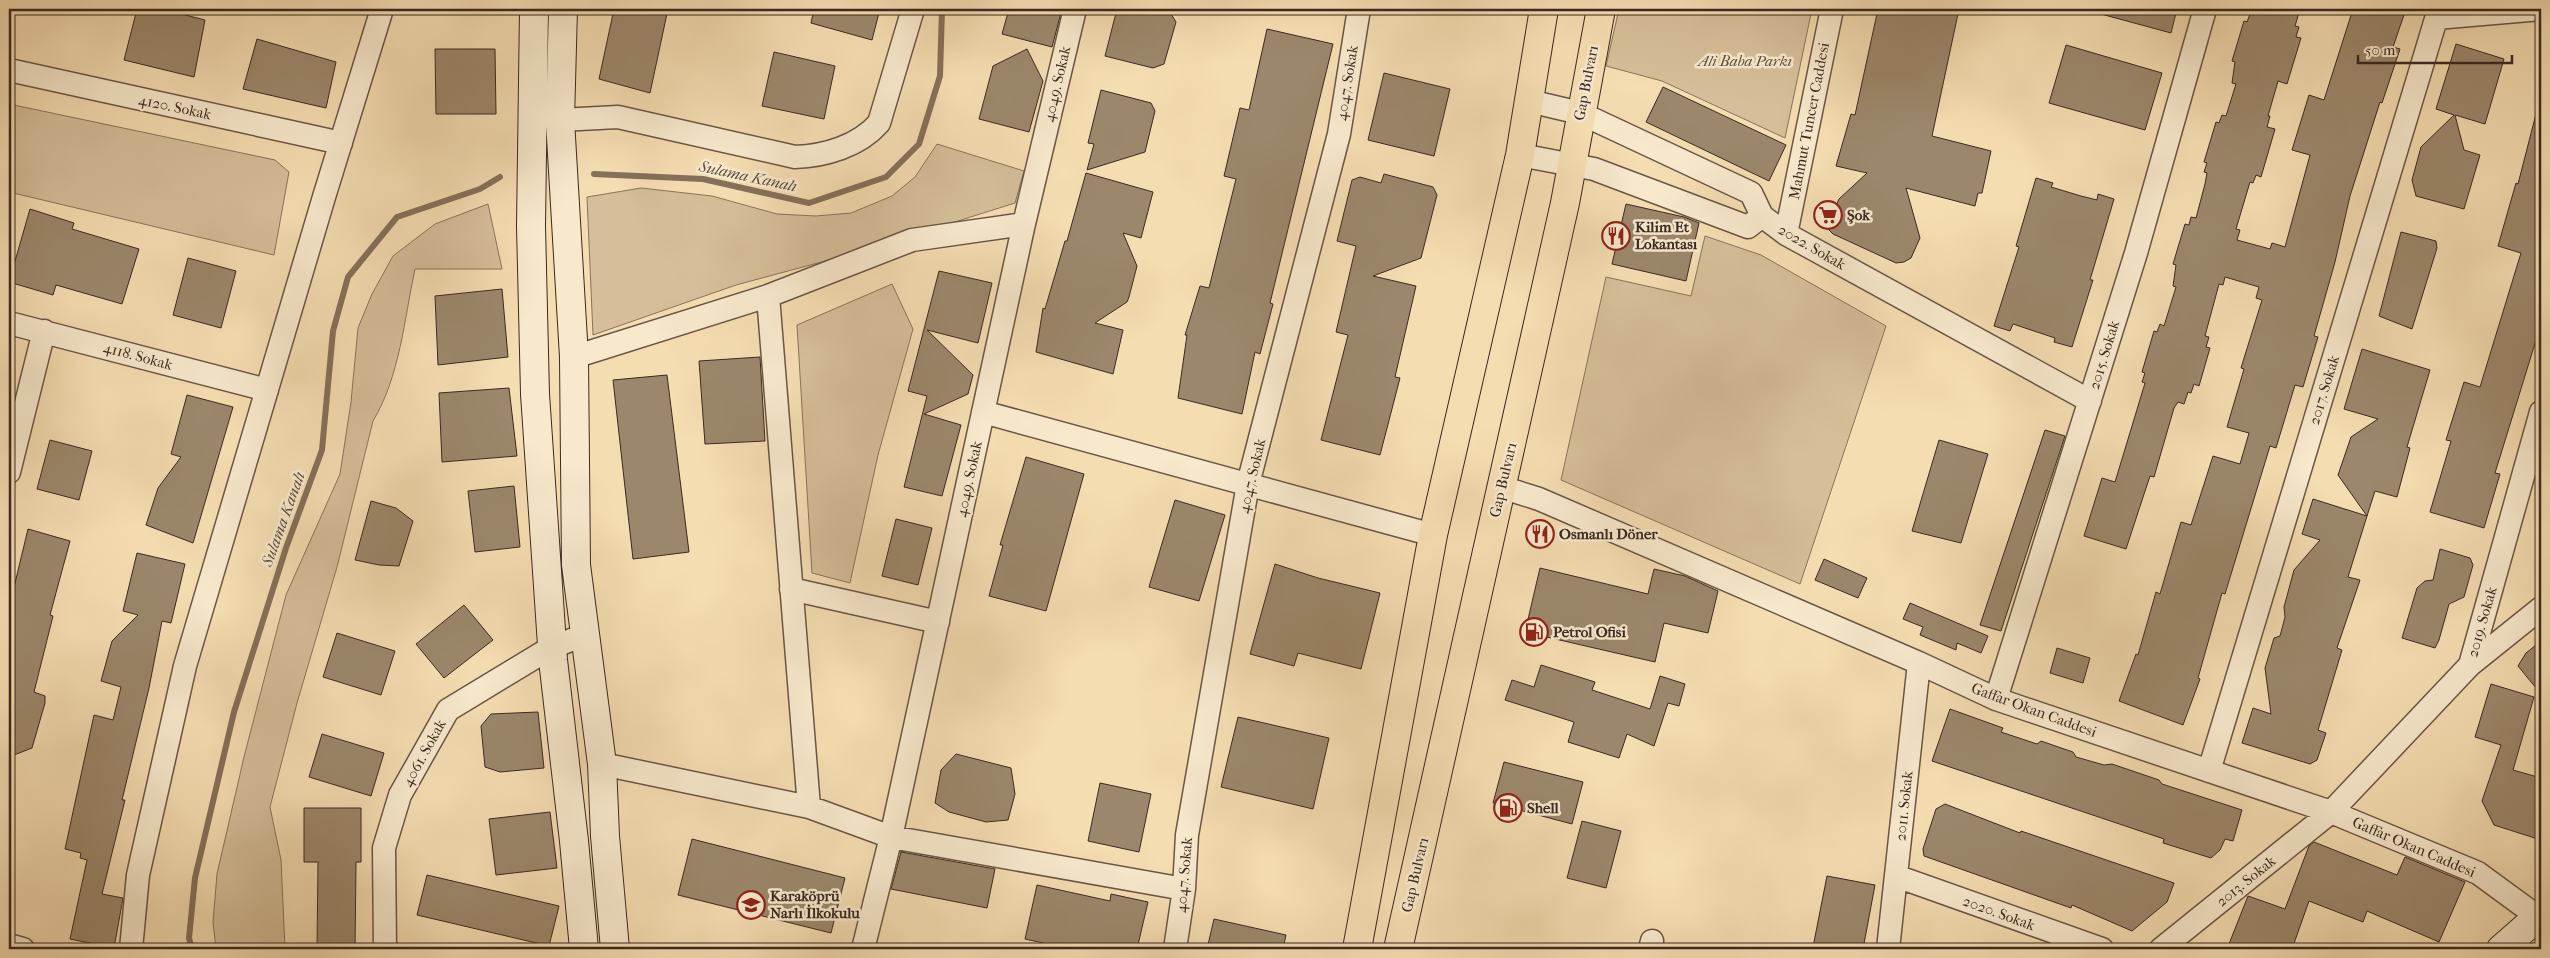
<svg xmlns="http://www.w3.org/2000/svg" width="2550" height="958" font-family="'IM FELL French Canon',serif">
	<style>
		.green { fill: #d5be99; stroke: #88745c }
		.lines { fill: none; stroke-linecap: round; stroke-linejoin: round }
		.stream { stroke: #85705a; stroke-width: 6 }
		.building { fill: #9c876c; stroke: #3b2920 }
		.minor-casing { stroke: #6a5644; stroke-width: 25 }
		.secondary-casing { stroke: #3b2920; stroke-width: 30 }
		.trunk-casing { stroke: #3b2920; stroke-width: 30 }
		.minor { stroke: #f8e9cd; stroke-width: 22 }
		.secondary { stroke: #f8e9cd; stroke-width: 28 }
		.trunk { stroke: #f5ddb2; stroke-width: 28 }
		.labels { text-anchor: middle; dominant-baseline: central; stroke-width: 5; stroke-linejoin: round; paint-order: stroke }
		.park-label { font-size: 15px; font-style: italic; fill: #624e3e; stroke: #f8e9cd }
		.street-label { font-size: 15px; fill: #3b2920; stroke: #f8e9cd }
		.poi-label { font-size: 15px; font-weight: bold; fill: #3b2920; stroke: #f8e9cd; text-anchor: start }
		.water-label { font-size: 16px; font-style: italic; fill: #604d3d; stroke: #f8e9cd }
	</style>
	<rect width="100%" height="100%" fill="#f5ddb2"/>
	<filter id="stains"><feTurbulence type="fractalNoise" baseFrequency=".004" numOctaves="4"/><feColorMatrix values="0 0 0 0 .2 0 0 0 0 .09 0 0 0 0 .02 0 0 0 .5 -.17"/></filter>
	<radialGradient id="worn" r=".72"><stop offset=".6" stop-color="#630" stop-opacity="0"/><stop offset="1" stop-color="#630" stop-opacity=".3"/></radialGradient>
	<!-- green -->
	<path class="green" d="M1619,9h193l-27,129 -123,-57 -56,-15z
		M9,104l266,56 14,12 -15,83 -265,-63z
		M937,144l87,27 -9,32 -149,47 -130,35 -143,50 -6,-138 54,-9 71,8 65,18 39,2 35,-3 41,-17 23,-19z
		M488,204l14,65h-87c-11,51 -15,107 -42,152l-36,146 -40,136 -27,104 11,53 4,89h-69l-3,-27 4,-48 27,-117 42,-162 54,-121 11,-72 7,-74 14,-34 21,-38 42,-32z
		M1705,236l56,19 125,71 -86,258 -239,-104 45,-203 85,19z
		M892,284l21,45 -35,126 -28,128 -38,-10 -15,-248z"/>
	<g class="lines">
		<!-- stream -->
		<path class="stream" d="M594,174l109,5 106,24 77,-26 33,-33 21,-68 2,-67
			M192,949l-3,-11 6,-60 39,-166 52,-164 36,-98 11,-119 15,-54 49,-60 83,-28 20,-12"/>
	</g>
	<!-- building -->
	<path class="building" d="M137,9h25l43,11 -11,57 -70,-17z
		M614,9h54l-18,84 -51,-14z
		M814,9h66l-8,31 -61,-17z
		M1009,9h53l-10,38 -50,-13z
		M1117,9h34l20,5 5,8 -12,42 -11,4 -48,-12z
		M1878,9h81l-27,127 59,15 -9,42h-4l-3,13 -69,-18 14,50 -9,20 -7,4 -8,1 -63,-29 -5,-5 1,-8 10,-22 28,-26 -31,-7 15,-52 4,1z
		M2101,9h76l-6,24 -70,-19z
		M2256,9h44l-5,17 4,1 -3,10 5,1 -14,46 -9,-3 -10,35h2l-3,11 8,2 -14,48 -5,-2 -3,8 -3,-1 -14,47 4,1 -3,10 33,9 2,-6 13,4 25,-92 -18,-5 17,-55 15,5 29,-91h53l-13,38 7,2 -18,54 -2,-1 -30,94 -15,66 -21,74 4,1 -15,50 -8,-2 -19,63 -6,-2 -45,148 -3,-1 -24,85 2,1 -17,46 -64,-24 17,-47 2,1 18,-63 4,2 21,-72 10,3 22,-69 27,8 9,-31 -22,-6 17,-58 -3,-1 21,-68 -6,-2 3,-11 -34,-10 -2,8 -4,-1 -14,52 4,1 -3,10 4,1 -11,38 -5,-2 -3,9 -3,-1 -4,12 -6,-2 -4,6 -20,69 -4,-1 -24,73 -42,-13 18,-58 13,4 30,-99 -3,-1 3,-9 -3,-1 12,-41 3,1 3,-8 4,2 12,-39 -3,-1 3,-21 -3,-1 12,-40 4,1 2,-8 5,1 9,-34 2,-11 -3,-1 3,-9 -3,-1 12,-40 3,1 3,-8 4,1 10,-32 -4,-1 3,-21 -3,-1 12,-40 3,1 3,-8 4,1z
		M1267,29l66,15 -63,259 3,1 -13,50 -5,-2 -13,62 -64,-16 9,-63h-2l15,-49 9,2 27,-109 -12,-3 16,-68 9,2z
		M257,39l79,23 -10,46 -83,-19z
		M2456,44l48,15 -19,65 -30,-9 9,35 16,5 -16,54 -48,-13 -4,-16 9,-33 33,-32 -18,-6z
		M2066,45l96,28 -17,57 -96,-27z
		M435,49h60l1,65h-60z
		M1027,49l16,32 -14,51 -50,-13 14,-53z
		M774,52l61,14 -11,53 -62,-13z
		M1384,73l66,16 -16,67 -66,-16z
		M1663,87l123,58 -17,36 -123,-59z
		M1101,90l50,13 4,8 -10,41 -58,18 7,-26 -6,-1z
		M2536,114l5,1v209l-46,149 5,1 -16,54 -54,-16 21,-71 -5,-1 18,-58 16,5 41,-134 -23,-7 18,-63 2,1z
		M1086,173l67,19 -12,46 -18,-5 14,33 -8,31 -2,5 -32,21 28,7 -10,44 -77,-22 7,-44 2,1 20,-68h2z
		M1384,174l49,13 4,8 -16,63 -48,18 43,10 -21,91 5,1 -20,77 -59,-15 27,-105 -12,-3 20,-86 -19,-5 15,-61 8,-3 21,6z
		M2036,178l17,5 -2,4 30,9 16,4 1,-6 16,5 -24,81h3l-21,67 -18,-5 1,-4 -42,-14 -3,7 -16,-5 25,-79 -3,-1z
		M1626,204l58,13 15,6 -13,58 -74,-17z
		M30,209l44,14 -2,6 67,20 -17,55 -66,-19 -3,10 -44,-13z
		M2401,232l35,9 1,7 -25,81 -33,-13z
		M188,258l48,13 -15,57 -48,-13z
		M939,271l53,12 -14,60 -51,-13 46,45 -5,19 -44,20 37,11 -19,71 -38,-9 23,-91 -19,-5z
		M502,289l6,68 -70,8 -3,-69z
		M2362,349l68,21 -23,77 3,1 -13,49 -22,-6 -8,25 -29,-41 13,-38 27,-18 -34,-10z
		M760,357l5,84 -60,3 -6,-83z
		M667,375l22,177 -56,7 -20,-179z
		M509,388l8,68 -75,6 -3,-69z
		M187,395l46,12 -40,136 -47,-18 12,-37 23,-31 -10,-3z
		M2045,430l20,6 -64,195 -21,-6z
		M50,440l42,11 -13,49 -42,-11z
		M1939,440l49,14 -27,89 -49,-12z
		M1026,457l58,17 -38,137 -57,-15 14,-51h-3z
		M514,486l6,61 -45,5 -7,-61z
		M2313,499l54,17 -19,61 12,3 -23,68 5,2 -24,80 8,3 -9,27 -7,4 -68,-21 11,-35 18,6 -6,-46 9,-30 6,-2 5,-19 -1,-10 10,-37 26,-30 -18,-6z
		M1175,500l50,15 -26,86 -50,-14z
		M371,501l25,7 17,13 -14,45 -20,-1 -24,-5z
		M896,519l36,9 -14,57 -36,-9z
		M28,529l42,12 -20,74 3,1 -19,76 11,4v7l-13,45 -23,9v-149z
		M2440,549l30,9 3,7 -9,32 -15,7 -10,36 -4,8 -33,-10 15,-50 8,-7 8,-1z
		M137,553l48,11 -14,59 -9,-2 -13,67 -27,112h3l-23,94 21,4 -9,50 -44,-9 17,-79 -7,-2 1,-5 -16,-4 29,-134 19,5 8,-33 -20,-6 11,-40 26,-26 -15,-4z
		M1824,559l43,19 -9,20 -43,-18z
		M1275,564l43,14 62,15 -19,76 -63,-16 -4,13 -44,-12z
		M1540,568l108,26 6,-25 31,7 33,15 -10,42 -44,-10 -9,39 -130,-30z
		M1910,603l78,33 -7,17 -24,-10 -1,7 -36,-15 3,-8 -20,-8z
		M464,605l29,35 -49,38 -28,-34z
		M337,633l58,18 -14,44 -58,-18z
		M2541,641v53l-23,-28 8,-13z
		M2057,648l33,10 -7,25 -33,-10z
		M1541,665l54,17 -3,8 58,19 10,-33 25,8 -6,22 -11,-3 -14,43 -27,-12 -8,24 -51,-16 6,-20 -69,-22 7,-20 22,7z
		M2491,684l43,13 -21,73 28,8v62l-47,-15 -12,-24 19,-56 -26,-8z
		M1950,709l53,19 -2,4 36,12 4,-3 32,11 3,5 28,8 8,-1 47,16 3,4 80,26 -9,31 -8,-2 -5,11 -9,8 -48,-15 1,-4 -232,-78z
		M538,712l6,56 -44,4 -15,-5 -4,-41 10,-12z
		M1238,717l91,21 -16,71 -92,-22z
		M322,734l62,19 -13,43 -62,-19z
		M956,754l55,14 4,26 -7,26 -22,2 -37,-10 -14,-9 6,-33z
		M1504,762l79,20 -11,42 -79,-21z
		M1100,783l51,11 -12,58 -51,-11z
		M1945,804l75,29 1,-2 153,52 -7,19 -35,29 -60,-26 -1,3 -147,-52 -1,-7 13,-40z
		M304,808h57v54h-5l-1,87h-38l1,-87h-14z
		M550,812l7,56 -61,7 -7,-56z
		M1582,821l39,10 -15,57 -39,-10z
		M692,839l153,39 -14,55 -153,-38z
		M2314,842l83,33 8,-18 60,25 -26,60 -72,-31 -4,11 -54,-21 -17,48h-65l21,-53 37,13 24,-63z
		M901,852l94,17 -8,39 -96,-19z
		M427,875l132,31 -10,40 -132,-31z
		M1827,876l48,9 -12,64 -50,-2z
		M1037,885l73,16 1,-7 37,8 -11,47h-35l-24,-5 -2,5h-6l-45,-10z
		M1214,919l72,16 -3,14h-76z"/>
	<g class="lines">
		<defs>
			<path id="minor" d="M2436,18l105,-9
				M9,70l332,73
				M1529,101l51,12 171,80 11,23
				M560,120l58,-3 177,40c30,-1 64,-11 84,-34l34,-114
				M1520,155l74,14 154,58 14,-11 24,18 304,167
				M1786,234l46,-225
				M768,296l41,511
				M9,323l258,67
				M574,357l194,-61 144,-56 112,-16
				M983,412l450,123
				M9,472l35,-141
				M1501,487l38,12 380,164 77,36 335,113 147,61 60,44
				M791,589l147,33
				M2470,665l71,-57
				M1996,699l140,-446 69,-244
				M602,764l207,43 82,30 293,52
				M2209,771l230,-762
				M1896,876l206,73
				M9,945l14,4
				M131,949l7,-74 47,-209 139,-469 58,-188
				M385,949l-1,-101 16,-53 48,-85 104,-63 33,-12
				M863,949l28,-112 132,-609 52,-219
				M1175,949l9,-60 3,-54 61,-351 91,-350 20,-125
				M1650,949l2,-8
				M1888,949l31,-286
				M2161,949l170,-137 139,-147 71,-253"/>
			<path id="secondary" d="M534,9l-3,217 4,168 18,266 21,181 10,108
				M563,9l-3,111 14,237 2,208 26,199 3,72 10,113
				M2501,949l40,-35"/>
			<path id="trunk" d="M1357,949l76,-414 87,-380 24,-146
				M1398,949l167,-746 36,-194"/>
		</defs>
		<!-- minor casing -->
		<use href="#minor" class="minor-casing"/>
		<!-- secondary casing -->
		<use href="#secondary" class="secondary-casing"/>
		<!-- trunk casing -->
		<use href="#trunk" class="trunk-casing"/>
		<!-- minor -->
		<use href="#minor" class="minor"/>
		<!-- secondary -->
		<use href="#secondary" class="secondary"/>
		<!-- trunk -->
		<use href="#trunk" class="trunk"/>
	</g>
	<!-- icons -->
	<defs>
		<symbol id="supermarket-ring" viewBox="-11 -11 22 22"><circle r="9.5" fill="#f8e9cd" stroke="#8f2418" stroke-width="1.5"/><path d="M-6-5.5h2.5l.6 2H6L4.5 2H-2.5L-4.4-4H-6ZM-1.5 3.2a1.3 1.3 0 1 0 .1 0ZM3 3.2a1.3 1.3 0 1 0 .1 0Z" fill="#8f2418"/></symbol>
		<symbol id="restaurant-ring" viewBox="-11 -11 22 22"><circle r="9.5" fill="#f8e9cd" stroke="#8f2418" stroke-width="1.5"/><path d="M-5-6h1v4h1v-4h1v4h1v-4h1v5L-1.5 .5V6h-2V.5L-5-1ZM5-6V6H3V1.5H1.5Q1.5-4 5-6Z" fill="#8f2418"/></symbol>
		<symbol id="fuel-ring" viewBox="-11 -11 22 22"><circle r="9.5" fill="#f8e9cd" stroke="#8f2418" stroke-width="1.5"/><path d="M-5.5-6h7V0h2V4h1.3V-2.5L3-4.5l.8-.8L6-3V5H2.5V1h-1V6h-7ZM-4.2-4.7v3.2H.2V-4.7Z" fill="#8f2418"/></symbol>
		<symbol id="school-ring" viewBox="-11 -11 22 22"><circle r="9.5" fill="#f8e9cd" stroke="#8f2418" stroke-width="1.5"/><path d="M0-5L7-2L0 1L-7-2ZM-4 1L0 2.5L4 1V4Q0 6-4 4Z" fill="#8f2418"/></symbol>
	</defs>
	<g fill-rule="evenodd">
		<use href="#supermarket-ring" x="1812" y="199" width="32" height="32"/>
		<use href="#restaurant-ring" x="1600" y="220" width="32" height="32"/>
		<use href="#restaurant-ring" x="1524" y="518" width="32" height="32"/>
		<use href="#fuel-ring" x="1518" y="616" width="32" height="32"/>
		<use href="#fuel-ring" x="1492" y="792" width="32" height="32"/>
		<use href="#school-ring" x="735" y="889" width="32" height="32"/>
	</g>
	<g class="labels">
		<!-- park labels -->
		<g class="park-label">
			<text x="1745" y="61">Ali Baba Parkı</text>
		</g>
		<!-- street labels -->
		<g class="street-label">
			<text transform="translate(1347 83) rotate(-81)">4047. Sokak</text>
			<text transform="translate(1586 83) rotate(-79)">Gap Bulvarı</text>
			<text transform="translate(1057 84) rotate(-77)">4049. Sokak</text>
			<text transform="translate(175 107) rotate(12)">4120. Sokak</text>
			<text transform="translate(1809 121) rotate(-79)">Mahmut Tuncer Caddesi</text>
			<text transform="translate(1812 247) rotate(30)">2022. Sokak</text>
			<text transform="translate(2104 355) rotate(-73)">2015. Sokak</text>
			<text transform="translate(138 356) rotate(15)">4118. Sokak</text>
			<text transform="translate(2324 390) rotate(-73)">2017. Sokak</text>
			<text transform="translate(1252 476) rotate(-77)">4047. Sokak</text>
			<text transform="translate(969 479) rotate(-78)">4049. Sokak</text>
			<text transform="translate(1503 480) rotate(-77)">Gap Bulvarı</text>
			<text transform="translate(2482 622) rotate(-74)">2019. Sokak</text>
			<text transform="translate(2034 710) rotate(20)">Gaffar Okan Caddesi</text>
			<text transform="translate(424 753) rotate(-61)">4061. Sokak</text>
			<text transform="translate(1904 806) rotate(-84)">2011. Sokak</text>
			<text transform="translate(2414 847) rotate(23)">Gaffar Okan Caddesi</text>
			<text transform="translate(1184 875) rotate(-85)">4047. Sokak</text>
			<text transform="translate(1415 875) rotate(-77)">Gap Bulvarı</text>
			<text transform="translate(2246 881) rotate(-39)">2013. Sokak</text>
			<text transform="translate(1999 913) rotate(20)">2020. Sokak</text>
		</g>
		<!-- poi labels -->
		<g class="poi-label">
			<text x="1847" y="215">Şok</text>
			<text x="1635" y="227">Kilim Et<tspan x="1635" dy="17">Lokantası</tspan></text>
			<text x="1559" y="534">Osmanlı Döner</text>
			<text x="1553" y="632">Petrol Ofisi</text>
			<text x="1527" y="808">Shell</text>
			<text x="770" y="896">Karaköprü<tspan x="770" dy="17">Narlı İlkokulu</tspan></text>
		</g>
		<!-- water labels -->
		<g class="water-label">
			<text transform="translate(748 176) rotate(12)">Sulama Kanalı</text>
			<text transform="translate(283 519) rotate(-70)">Sulama Kanalı</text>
		</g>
	</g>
	<!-- margin -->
	<rect width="2550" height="958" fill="none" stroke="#f5ddb2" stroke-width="30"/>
	<rect x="10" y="10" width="2530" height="938" fill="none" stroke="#3b2920" stroke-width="2.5"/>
	<rect x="15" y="15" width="2520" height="928" fill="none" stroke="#3b2920"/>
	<!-- scale -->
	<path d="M2358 55v8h154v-8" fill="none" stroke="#3b2920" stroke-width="2.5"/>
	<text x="2365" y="55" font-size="15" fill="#3b2920" stroke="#f8e9cd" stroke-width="4" paint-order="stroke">50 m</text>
	<rect width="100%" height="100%" filter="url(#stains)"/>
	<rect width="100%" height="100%" fill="url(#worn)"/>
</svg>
